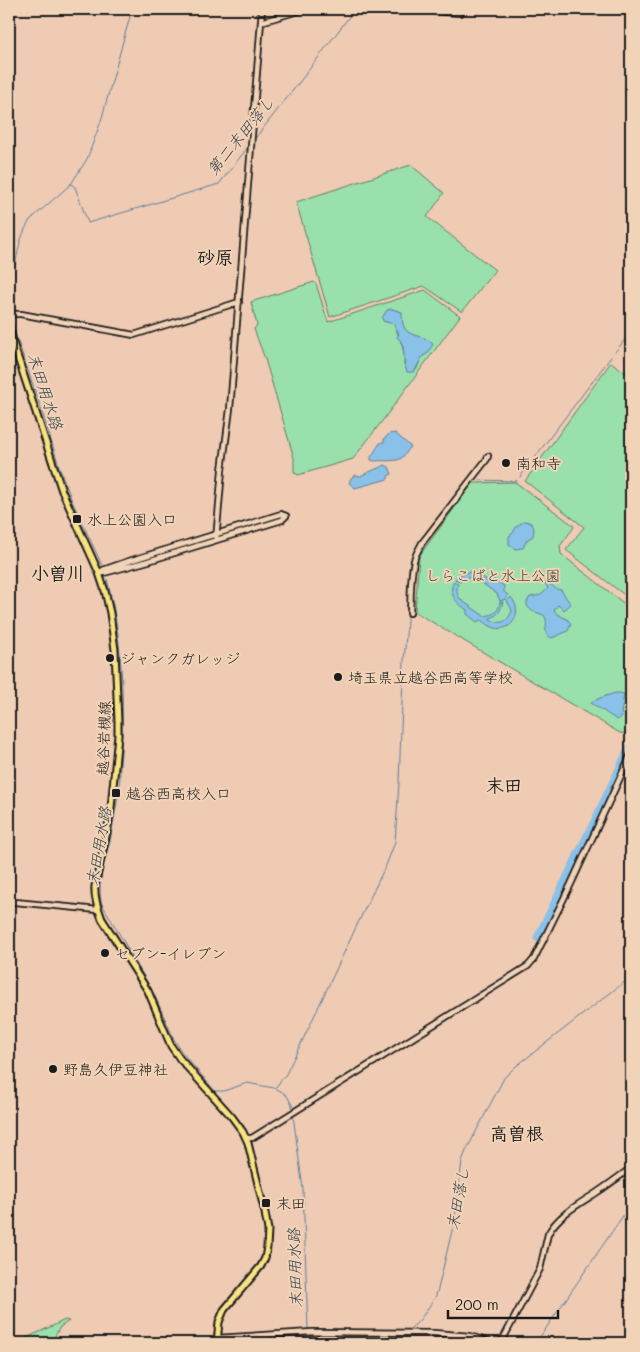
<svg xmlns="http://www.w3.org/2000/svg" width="640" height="1352" font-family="Mali,'Klee One',sans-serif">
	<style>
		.green { fill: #9ae0ac; stroke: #5b7e64; fill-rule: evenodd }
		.forest { fill: url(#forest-firs); stroke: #5b7e64 }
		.water { fill: #8ac1e8; stroke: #5e7f96 }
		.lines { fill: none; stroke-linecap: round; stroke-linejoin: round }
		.stream { stroke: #5e7f96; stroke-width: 1 }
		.river { stroke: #8ac1e8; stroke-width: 7 }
		.secondary-casing { stroke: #1c1c1c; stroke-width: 8 }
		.primary-casing { stroke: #1c1c1c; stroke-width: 9 }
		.secondary { stroke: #f1d3b7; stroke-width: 4.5 }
		.primary { stroke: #f8e281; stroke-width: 5 }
		.poi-dot { fill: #1c1c1c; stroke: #f1d3b7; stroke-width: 2 }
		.labels { text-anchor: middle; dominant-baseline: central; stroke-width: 4; stroke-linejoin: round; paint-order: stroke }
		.poi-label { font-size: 15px; fill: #1c1c1c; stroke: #f1d3b7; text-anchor: start }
		.park-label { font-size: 15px; fill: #354339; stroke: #f1d3b7 }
		.street-label { font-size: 15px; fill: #1c1c1c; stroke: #f1d3b7 }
		.water-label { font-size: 16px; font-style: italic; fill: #38454f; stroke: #f1d3b7 }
		.quarter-label { font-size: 18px; font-weight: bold; fill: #1c1c1c; stroke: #f1d3b7 }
	</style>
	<defs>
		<pattern id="forest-firs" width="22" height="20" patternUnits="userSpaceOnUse" patternTransform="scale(1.25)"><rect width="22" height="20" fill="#9ae0ac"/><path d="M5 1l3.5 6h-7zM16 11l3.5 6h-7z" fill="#84c093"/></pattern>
	</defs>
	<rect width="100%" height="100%" fill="#efcbb4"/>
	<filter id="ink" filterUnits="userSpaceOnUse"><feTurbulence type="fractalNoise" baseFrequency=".02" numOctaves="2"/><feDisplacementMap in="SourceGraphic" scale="10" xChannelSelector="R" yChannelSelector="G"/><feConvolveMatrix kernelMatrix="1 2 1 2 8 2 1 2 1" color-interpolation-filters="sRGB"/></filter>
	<g filter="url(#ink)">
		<!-- green -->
		<path class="green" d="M411,165l33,28 -17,24 68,53 -33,42 -38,-26 -94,31 -34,-115z
			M314,282l2,2 12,38 97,-32 35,26 -77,104 -30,39 -55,16 -4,-3v-14l-29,-99 -11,-30 3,-4 -6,-23zM392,309l9,3c1,24 9,21 29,29l-2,12 -6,4 -6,13 -12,-5c2,-15 -5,-27 -10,-41l-11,-3z
			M611,362l20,15v223l-65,-50 18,-23 -59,-46z
			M515,482l58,43 1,2 -14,19 1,8 70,55 -1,125 -10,-1 -205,-121 4,-56 54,-73z"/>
		<!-- forest -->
		<path class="forest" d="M65,1320l4,1 -9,6 -9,16h-30l1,-3z"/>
		<!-- water -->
		<path class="water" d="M392,309l10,3c0,17 3,21 19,25 4,1 7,3 11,5l1,2 -5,9 -6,4 -8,15h-7l-1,-3c-4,-10 1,-24 -9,-32l2,-3 -5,-10 -11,-3 -1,-3 5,-8z
			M395,433l16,14c-4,3 -6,10 -11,12 -6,3 -20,1 -26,2l-3,-1v-3l9,-14 4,-1v-3l5,-5z
			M385,465l4,2 3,7 -4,2v3l-33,9 -6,-5 2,-5 5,-3 4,1z
			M524,521c10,1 11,6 9,15l-6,4 -4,8 -8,1 -6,-5v-8l4,-3 3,-6z
			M469,572h6l13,9 5,-2 11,7v6l4,3 -2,4 -6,2 -3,-7 -21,-15 -7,-2 -7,3 -2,2 -5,-3c3,-4 9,-6 14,-7z
			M454,581l4,3c-2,6 -1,11 3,16l23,16c9,-1 15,-4 16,-14h3c-2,8 -5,14 -13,16v1c11,7 19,2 22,-9l-5,-9 4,-4c12,14 3,35 -16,31 -5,-1 -10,-6 -14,-8l-4,2 -10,-8v-4c-10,-7 -20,-16 -13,-29z
			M548,582l8,7 5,1c4,5 6,10 10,14l-7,6 -6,-5 -4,5c6,9 12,5 17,14l-3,7 -16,7c-13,-5 -1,-12 -8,-23l-12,-4 -5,-5v-4l3,-5 11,-2 7,-7 -3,-4z
			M615,693h5l4,1 -3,20 2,2 -7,4 -2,-2 -23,-15c4,-4 18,-8 24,-10z"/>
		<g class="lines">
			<!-- stream -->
			<path class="stream" d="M383,9l19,1
				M253,141l52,-66 50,-66
				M71,184l4,3 13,36 131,-39 30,-38
				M12,312l-2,-23 10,-47 5,-13 5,-9 41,-36 16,-25 14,-38 31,-112
				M13,316l1,14 25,72 22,70 11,29 30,64
				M615,352l16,-20
				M520,477l91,-120
				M472,480l45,1
				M107,579c16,60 18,124 13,186 0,8 0,16 -1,23 -2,17 -6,36 -9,53 -5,19 -14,43 -8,63l52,90 20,45 7,12 34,40h9l23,-8 27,5 7,3 6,5 5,9 1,6
				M275,1088l11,-14 23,-47 49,-104 29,-60 8,-21 4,-59 4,-107 4,-55 2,-51 3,-13 7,-14 49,-63
				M293,1115l10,74 5,141
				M410,1329l9,-8 16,-23 3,-9 17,-71 7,-57 4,-10 38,-73 11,-11 116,-90
				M308,1334l1,9
				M536,1343l95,-139"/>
			<!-- river -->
			<path class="river" d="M616,775l15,-32
				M589,832l25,-53
				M537,938l50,-103"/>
			<defs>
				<path id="secondary" d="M404,9l56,4v-4
					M261,22l44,-13
					M9,314h12l113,21 105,-33
					M216,540l6,-70 8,-61 32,-400
					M99,573l4,-3 26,-9 152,-47 5,2
					M100,573h4l41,-11 137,-42 4,-4
					M410,613c1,-17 0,-40 5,-56 2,-5 5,-10 7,-14l65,-84 1,-3
					M9,899l1,2 5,1 83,8
					M246,1138h6l276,-172 6,-7 37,-75 60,-130
					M217,1338l95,-6 122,1 36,3 23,7
					M501,1343l39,-74 8,-35c10,-19 31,-30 48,-41 12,-8 24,-17 35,-25"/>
				<path id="primary" d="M9,325l4,18 49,148 37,82 6,18 5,22 5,37 3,72v13l-7,73 -4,24 -12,54c-1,12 3,22 7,33l46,72 23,55 9,13 52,58 11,15 5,11 17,70 3,17 -1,17 -2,11 -4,8 -37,44 -5,12 -2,21"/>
			</defs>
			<!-- secondary casing -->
			<use href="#secondary" class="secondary-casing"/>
			<!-- primary casing -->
			<use href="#primary" class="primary-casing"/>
			<!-- secondary -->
			<use href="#secondary" class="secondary"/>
			<!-- primary -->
			<use href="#primary" class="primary"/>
		</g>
	</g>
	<!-- markers -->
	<g class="poi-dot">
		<circle cx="506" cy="463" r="5"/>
		<rect x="72" y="514" width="10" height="10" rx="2.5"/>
		<circle cx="110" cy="658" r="5"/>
		<circle cx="338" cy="677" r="5"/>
		<rect x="111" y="788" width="10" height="10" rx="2.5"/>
		<circle cx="105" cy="953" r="5"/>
		<circle cx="53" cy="1069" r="5"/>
		<rect x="261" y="1198" width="10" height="10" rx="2.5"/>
	</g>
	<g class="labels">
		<!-- poi labels -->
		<g class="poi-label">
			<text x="516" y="463">南和寺</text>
			<text x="87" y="519">水上公園入口</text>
			<text x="120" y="658">ジャンクガレッジ</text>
			<text x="348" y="677">埼玉県立越谷西高等学校</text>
			<text x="126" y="793">越谷西高校入口</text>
			<text x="115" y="953">セブン-イレブン</text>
			<text x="63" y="1069">野島久伊豆神社</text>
			<text x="276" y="1203">末田</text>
		</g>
		<!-- park labels -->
		<g class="park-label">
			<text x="493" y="575">しらこばと水上公園</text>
		</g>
		<!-- street labels -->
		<g class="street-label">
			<text transform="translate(103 738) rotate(-88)">越谷岩槻線</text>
		</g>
		<!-- water labels -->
		<g class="water-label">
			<text transform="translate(240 135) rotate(-51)">第二末田落し</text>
			<text transform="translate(46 391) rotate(72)">末田用水路</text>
			<text transform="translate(98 846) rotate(-80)">末田用水路</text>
			<text transform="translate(457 1198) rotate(-80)">末田落し</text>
			<text transform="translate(294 1268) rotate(-92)">末田用水路</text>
		</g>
		<!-- quarter labels -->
		<g class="quarter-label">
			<text x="215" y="257">砂原</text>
			<text x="58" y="573">小曽川</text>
			<text x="504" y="785">末田</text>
			<text x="517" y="1133">高曽根</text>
		</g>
	</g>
	<!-- margin -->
	<rect width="640" height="1352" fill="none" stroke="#f1d3b7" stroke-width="30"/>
	<rect x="15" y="15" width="610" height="1322" fill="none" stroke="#1c1c1c" stroke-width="2" filter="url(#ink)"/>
	<!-- scale -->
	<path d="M448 1310v8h110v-8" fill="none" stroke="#1c1c1c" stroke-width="2.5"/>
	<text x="455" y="1310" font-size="15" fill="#1c1c1c" stroke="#f1d3b7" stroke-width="4" paint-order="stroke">200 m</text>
</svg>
